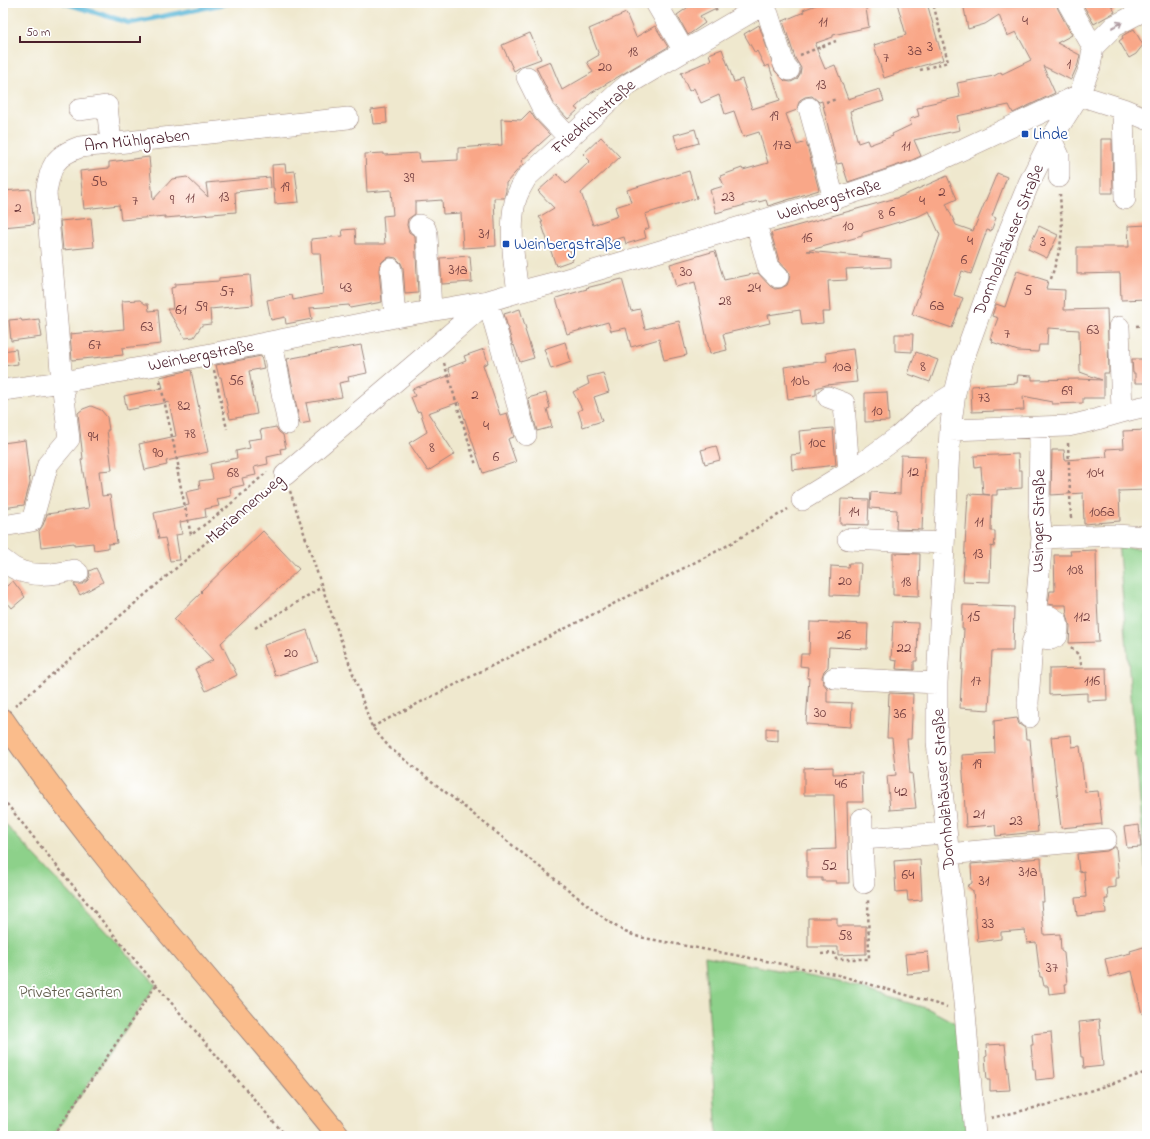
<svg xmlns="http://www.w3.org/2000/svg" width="1150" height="1139" font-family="'Indie Flower',sans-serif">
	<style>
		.green { fill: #8dd18a; stroke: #6c785a }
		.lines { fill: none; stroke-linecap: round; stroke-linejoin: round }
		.stream { stroke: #57b5d6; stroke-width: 5 }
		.building { fill: #f9a788 }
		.minor-casing { stroke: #9c847c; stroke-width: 22 }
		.major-casing { stroke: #9c847c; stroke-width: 24 }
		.path { stroke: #9c847c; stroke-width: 2.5; stroke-dasharray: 3 3; stroke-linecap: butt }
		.minor { stroke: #fff; stroke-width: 21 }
		.major { stroke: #fabc8b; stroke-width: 22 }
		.oneway { stroke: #ae9aa0 }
		.transit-dot { fill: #1a4fb4; stroke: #fff; stroke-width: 1.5 }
		.labels { text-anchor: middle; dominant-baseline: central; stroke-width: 4; stroke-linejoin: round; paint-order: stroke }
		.number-label { font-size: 15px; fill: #764142 }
		.street-label { font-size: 17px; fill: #4a1f2b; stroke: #fff }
		.transit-label { font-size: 17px; fill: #164399; stroke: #fff; text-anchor: start }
		.park-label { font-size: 17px; fill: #615d4c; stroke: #fff }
	</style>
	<rect width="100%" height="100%" fill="#fff"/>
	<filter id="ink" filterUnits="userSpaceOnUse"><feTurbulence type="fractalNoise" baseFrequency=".025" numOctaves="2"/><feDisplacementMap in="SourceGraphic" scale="8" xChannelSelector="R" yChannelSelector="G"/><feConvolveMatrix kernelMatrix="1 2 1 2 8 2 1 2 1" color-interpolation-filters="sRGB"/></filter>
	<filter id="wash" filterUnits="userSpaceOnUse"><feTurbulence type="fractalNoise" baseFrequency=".012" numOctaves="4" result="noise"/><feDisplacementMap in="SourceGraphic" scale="16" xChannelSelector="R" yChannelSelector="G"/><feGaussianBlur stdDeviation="0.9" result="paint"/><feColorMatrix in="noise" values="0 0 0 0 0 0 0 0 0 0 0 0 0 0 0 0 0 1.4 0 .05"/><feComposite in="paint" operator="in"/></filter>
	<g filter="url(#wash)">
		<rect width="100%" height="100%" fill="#efe8ce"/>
		<!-- green -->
		<path class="green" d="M1118,541l10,7h19v339z
			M3,822l153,163 -103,151h-50z
			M705,956l134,26 90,27 30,16 10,111h-252z"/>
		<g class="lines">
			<!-- stream -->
			<path class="stream" d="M65,3l65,20 98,-20"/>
		</g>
		<g id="blocks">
			<!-- building -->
			<path class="building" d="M694,3h32l-26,13 5,7 -17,12 -11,-20z
				M821,3h44l4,24 -36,8v2l-17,6 1,1 -2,1 10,24 10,-4 13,34 32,-10 4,12 -34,10 8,32 9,-3 2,5 24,-9 -1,-2 19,-9 -1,-6 9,-3 -2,-8 6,-1v-2l37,-8 -3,-14 37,-7 7,-4 1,2 29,-14 -15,-28 -9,4 -8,-21 -14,9 -17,5 -5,-26h93l2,6 14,26 -15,8 23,12 -2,9 -7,16 -28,-14 12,27 -42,20 -4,-8 -52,11 3,14 -46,10 7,16 -11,5 -62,21 -6,-19 -5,1 -15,-63 -3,1 -7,-6 -7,1 -5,3 -2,5 -1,5 -11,4 11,31 9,-3 13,48 -51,16 -2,-6 -7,2v-1l-43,12 -6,-23 14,-4 -4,-10 22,-8 1,2 25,-7 -9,-31 -16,5 -9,-26 -9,3 -6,-19 -18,8 -7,-15 -5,3 -8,-18 30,-13 -2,-6 13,-5 12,33 8,-3 10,30 28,-9 -11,-35 -4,2 -8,-16 -2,2 -11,-19 15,-9 16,46 10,10 6,1 6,-3 3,-5 1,-6 -6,-10 -12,-37 21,-9 -1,-2z
				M897,3h30l16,57 -44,12v1l-15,5 -10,-33 32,-10z
				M1082,3h28l5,9 -21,12z
				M626,13l10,24 19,-11 13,21 -77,46 -16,15 3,2 -10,9 -14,-15 -18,-37 14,-6 12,29 31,-18 -6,-10 12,-7 -10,-26z
				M1134,29l9,16 -7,9 -7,4 -10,-17 4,-3 -1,-2z
				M530,33l11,26 -19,7 -8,5 -12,-26z
				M386,108l1,15 -14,1 -2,-14z
				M530,111l5,8 15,16 -29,26 2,3 -17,19v8l-2,7h-10l2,48 -33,2 -2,-35 -18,1 -1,-14 -27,2v12l-7,5 -1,6 2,7 6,4 3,57 -13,1 -2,-26 -2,-5 -5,-5 -6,-1 -5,2 -5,5 -1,6 3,32 -32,6 -1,-3 -39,3 2,11 -26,5 -1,-7 -14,3 -4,-20 25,-5 1,5 30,-6 -3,-41h-8l-1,-14 32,-3 -1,-6 13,-1 1,15h29l-2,-28 10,-1 -2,-25 -24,2 -2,-38 19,-1v2l35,-2 1,9 38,-2v-12l44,-3 -1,-26 20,1z
				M695,129l4,14 -21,6 -4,-14z
				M601,137l19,20 -39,36 12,32 25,-9 -3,-9 16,-5 -4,-12 62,-19 8,27 -52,16 4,14 -5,2 2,8 -20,6 -2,-7 -16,5 -1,-5 -37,13 3,10 -17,6 -15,-44h2l-4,-5 15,-9 -16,-17 19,-17 9,10 24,-23 -7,-7z
				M1101,139h11l1,54h-12z
				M149,157l4,43 19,-21 15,-2 21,20 -2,-14 64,-6 1,11 -36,4 1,20 -71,6v-2l-44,4 -2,-15 -35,4 -4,-38 29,-3v-6z
				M285,164l1,8 9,-1 4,31 -24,2 -1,-16h-1l-1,-23z
				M997,173l10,4 -15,39 4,2 -5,13 -4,-1 -16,44 -9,-3 -8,24 9,3 -11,30 -40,-14 28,-79 -11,-24 -10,5 -57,17v3l-55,15 84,8v8l-45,2 1,11 -19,1 2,31h-8l1,11 -21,2 -2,-15 -32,5 2,8 -47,11 4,16 -17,4 -15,-72 -19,5 -6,-23 45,-13 9,29 34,-7 12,13 5,3 6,-1 6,-3 2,-5 1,-6 -4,-5 -7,-8 -8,-28 129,-36 47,-21 10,23 -11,5 10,21 17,6z
				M30,189l4,35 -31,3v-36z
				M91,218l3,29 -31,3 -3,-29z
				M1147,225v74l-26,1 -1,-27 -43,1v-27h52l-1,-21z
				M1039,226l19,9 -11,23 -19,-9z
				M470,256l2,26 -30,2 -2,-26z
				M1017,271l31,10 -2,8 19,1 -1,20 43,-1 2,64h-5v25h-21v5l-31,1v-2l-29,-6 1,14 -52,2 -1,-26 46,-3 1,-8 14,1v4l47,-1 23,1 -22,-8 -1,-42 -31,-2 -1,17h-8l-1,7 -20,-1 -26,-9 1,-2 -3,-1 8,-21 -6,-2 4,-12 9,3z
				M250,275l3,30 -43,4 1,15 -9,1 -8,12 -9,1 -18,-29h6l-2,-21 4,-1v-3l44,-3v-3z
				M622,279l9,32 9,-2 5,20 34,-8 8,34 -23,5 -5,-21 -28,8 -5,-19 -15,3 -3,-9 -41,12 -11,-36 31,-9 -1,-1z
				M140,300l5,4h3l1,7 9,-1 3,34 -39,4 1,7 -51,5 -2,-26 54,-5 -2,-28z
				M520,309l6,20 -1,1 9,28 -14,4 -6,-17 -1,1 -9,-32z
				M21,319l1,2 17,-2 3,18 -31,4 -2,-21z
				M895,334h18l-1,18 -17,-1z
				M565,342l6,20 -20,7 -7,-20z
				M361,345l6,28 -19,4 1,4 -10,2 3,14 -36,6 4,19 -10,2 -13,-65z
				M16,349l2,15 -15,2v-15z
				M484,349l4,14 -5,2 17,50 7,-2 7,24 -6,2 8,23 -33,11 -24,-71 -31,11 27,41 -27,17 -19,-28 18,-11 -7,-21 -3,1 -6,-15 4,-1 -3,-7 39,-14 -3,-7 18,-7 -2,-5z
				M853,349l4,33 -31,3 -10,3v7l-28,4 -4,-32 43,-6 -1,-8z
				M916,352l22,8 -8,22 -22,-8z
				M261,356l3,12 -15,3 8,43 -27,5 -9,-42h-2l-3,-12z
				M1132,359h15v24h-12v-10h-2z
				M191,370l17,82 -42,9 1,4 -22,5 -6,-26 37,-8 -7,-34 -42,8 -3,-14 39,-8 -3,-11z
				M603,373l6,19 -15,5 8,24 -19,6 -5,-16 4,-2 -9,-17 16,-8 -2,-7z
				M887,392l2,29 -24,1v-29z
				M546,393l4,15 -3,1 5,18 -15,4 -9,-33z
				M91,406l10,4 6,7 2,13h-2l5,40 -13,1 3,25 8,-1 7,48 -9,1v4l-14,2 -1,-7 -19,2v-2l-33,4 -2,-16 4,-6 4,-11 42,-6 -8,-48 2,-1 -5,-46 5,-4z
				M276,427l3,5 4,3 3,13 -6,1 1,5 -14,3 1,7 -14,3 2,8 -14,3 2,7 -14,3 1,8 -14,3 2,7 -14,3 1,8 -26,5 2,12 -6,1 4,25 -10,1 -5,-23 -6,1 -5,-26 35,-8 -3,-13 14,-3 -1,-8 14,-2 -3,-15 27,-6 -1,-7 14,-3 -2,-8 14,-2 -2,-8z
				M833,428l3,37 -44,5 -1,-15 10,-1 -2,-23z
				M1147,430v60l-28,1 1,30 -36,3 -1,-31 -32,2 1,-45h12l1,10 42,-3 -1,-8 18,-1 -1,-17z
				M25,440l5,43 -6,22 -21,3v-65z
				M716,446l4,14 -15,4 -4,-14z
				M1018,454l1,16h3v18l-25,2v5h-5l-1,36h4v8l-1,8 -3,-1 -1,36 -27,-1 5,-87 22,1 -7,-1 -2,-27 -6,1 -1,-12z
				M901,455l24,1 -3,74 -26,-1 1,-19 -27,-2 1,-16 29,2z
				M841,499l28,1 -1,25 -28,-1z
				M263,531l36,38 -78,74 16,32 -31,16 -11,-22 18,-9 -39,-41 28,-27 -1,-1z
				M1096,550l1,51 2,41 -30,1 1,-17 -3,-12 -1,-9h-12l-6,-1 2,-13h5l-1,-36h17l-1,-4z
				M893,553l27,1 -1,42 -26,-1z
				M849,563h12l-2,33 -29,-1 1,-29 17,1z
				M96,568l7,14 -23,13 -6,-11h9l5,-4 2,-5 -1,-4z
				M13,581l12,16 -13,11 -9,-11v-8z
				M963,605l51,2 -1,44h-21l-3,59 -29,-2 4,-79h-2z
				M810,622l58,2 -1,25 -38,-2 -1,20 -4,4 -2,6 1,6 4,5v14l25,1 -1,24 -45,-3 3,-46h-2l1,-11 -8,-1 1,-12h8z
				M893,622l25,1 -1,38h-3v9l-18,-1 1,-8 -6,-1z
				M307,630l11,32 -43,14 -11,-31z
				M1090,668h16l1,32 -20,1v-8l-38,2v-26z
				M889,693l24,1 -2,45h-4l3,35 2,-1 4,35 -26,2 -3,-34 9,-1 -4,-37h-5z
				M1017,718l2,6 6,4 1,11h4l8,93 -42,4 -1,-11 -29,2 -4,-72 33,-2 -1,-32z
				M766,728l12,1v12l-12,-1z
				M1071,735l1,12 8,-1 5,46 13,-1 4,33 -41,4 -10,-91z
				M833,767v7l29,-1 1,29h-16l2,81h-13v-2h-14v-3h-15v-28l29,-1 -2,-47v-7h-30v-27z
				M1139,825l2,22 -14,1 -3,-21z
				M1114,847h2l3,31h-3v9l-9,1 1,11h-3l1,14 -29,3 -2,-18 11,-1 -2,-26 -5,1 -2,-18 30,-3z
				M1041,858l3,44h-3l3,33 16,-1 1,17 3,2 3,31h-2l1,8 -17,2 -1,-8h-4l-2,-9h-2l-4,-35 -9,1 -2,-13 -24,2v7l-23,3 -5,-51 -6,-5 5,-3 -1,-19z
				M920,859l2,41 -14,1 -1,-10 -11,1 -2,-31z
				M808,918h29v8h29v28l-28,1v-8h-30z
				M1147,946v67l-5,1 -10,-43 -23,6 -4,-18 26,-6 -1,-2z
				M928,952l2,20 -23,2 -2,-20z
				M1099,1020l4,46 -19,2 -1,-11h-2l-2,-24h1l-1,-11z
				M1051,1032l4,46 -19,2 -1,-11h-2l-2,-24h2l-1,-11z
				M1005,1044l5,46 -20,1v-11h-3l-2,-23 2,-1 -1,-11z"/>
		</g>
	</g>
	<g filter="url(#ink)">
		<use href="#blocks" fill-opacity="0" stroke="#9c847c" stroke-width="1"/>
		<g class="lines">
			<defs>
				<path id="minor" d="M656,3l28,48
					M763,5l5,9 16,50 5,6
					M1093,47l21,-21 33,-17
					M527,77l17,34 25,27
					M1079,95l44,14 24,10
					M809,108l25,91
					M1123,109l2,90
					M79,110l28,-4 4,37
					M1051,139l8,17v21
					M756,223l12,44 10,10
					M419,225l6,3 2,6 4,77
					M391,269l4,48
					M518,292c-4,-28 -9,-63 -3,-90 2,-9 7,-17 12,-25l92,-85 11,-9 136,-80
					M488,301l38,134
					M1119,327l3,84
					M272,343l16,81
					M3,390l59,-8 94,-17 239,-48 93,-16 30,-9 39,-10 277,-83 80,-27 165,-77
					M828,397l16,6 5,69
					M950,430l117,-4c27,-4 53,-15 80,-20
					M285,475l153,-130 50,-44
					M802,500l59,-36 38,-28 30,-27 26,-16
					M3,526l29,-5 16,-57 21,-25 -7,-57 -16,-189c4,-26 8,-37 34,-46l268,-29
					M1042,538l73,-3 32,2
					M848,539l96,4
					M3,560c4,3 8,7 13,9 18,9 39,5 58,1l4,3
					M1037,614l12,2 8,5 1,7 -1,8 -6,3 -8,-1 -6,-7 -1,-22 6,-71 -3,-25 1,-86
					M834,678l103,5
					M1029,717l-1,-14 4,-60 5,-12
					M862,819v20
					M948,854l158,-15
					M864,883l-2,-44 84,-6
					M975,1136l-10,-124 -28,-270v-59l13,-253 5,-37 8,-33 47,-131 19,-46 22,-44 28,-44 11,-28 3,-20 -25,-44"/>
				<path id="major" d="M3,720c101,147 224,277 336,416"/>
			</defs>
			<!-- minor casing -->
			<use href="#minor" class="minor-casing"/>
			<!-- major casing -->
			<use href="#major" class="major-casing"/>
			<!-- path -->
			<path class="path" d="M713,3l4,9
				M800,55l36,-14
				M920,70l28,-8 -15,-59
				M826,102l11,-3
				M1051,279l9,-31 2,-19 -2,-35
				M1136,326l11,-1
				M444,363l32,102
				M214,370l13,59
				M160,381l19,88h-2l14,66 35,-27 41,-36
				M1068,443l3,75
				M290,491l32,96 50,140 18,21 219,174 16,10 14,5 196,37 112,33
				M255,628l67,-41
				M1071,648l8,7 3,13
				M15,706l257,-220
				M372,727l351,-179 65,-39
				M3,799c91,115 187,226 283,337
				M821,954l13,-1 2,6h33l-1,-59
				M991,1118l56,-13 100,-33
				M53,1136l103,-151"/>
			<!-- minor -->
			<use href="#minor" class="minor"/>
			<!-- major -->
			<use href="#major" class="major"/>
		</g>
		<!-- one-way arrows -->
		<defs><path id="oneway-shaft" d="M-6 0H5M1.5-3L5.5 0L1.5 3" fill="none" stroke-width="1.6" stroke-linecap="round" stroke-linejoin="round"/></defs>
		<use class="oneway" href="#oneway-shaft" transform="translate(1117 25) rotate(-30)"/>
	</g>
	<!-- markers -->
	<g class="transit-dot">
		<rect x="1021" y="130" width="8" height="8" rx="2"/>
		<rect x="502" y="240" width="8" height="8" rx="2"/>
	</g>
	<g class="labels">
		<!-- number labels -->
		<g class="number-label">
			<text x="1025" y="21">4</text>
			<text x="823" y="22">11</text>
			<text x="930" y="47">3</text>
			<text x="915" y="51">3a</text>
			<text x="633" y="52">18</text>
			<text x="886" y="58">7</text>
			<text x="1069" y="64">1</text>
			<text x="605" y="67">20</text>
			<text x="821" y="85">13</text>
			<text x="774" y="116">19</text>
			<text x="782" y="145">17a</text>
			<text x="906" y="146">11</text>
			<text x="409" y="178">39</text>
			<text x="99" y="182">5b</text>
			<text x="285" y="187">19</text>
			<text x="942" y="192">2</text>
			<text x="224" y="197">13</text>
			<text x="728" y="197">23</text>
			<text x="190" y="198">11</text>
			<text x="172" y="200">9</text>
			<text x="135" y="201">7</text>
			<text x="922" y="201">4</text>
			<text x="18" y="208">2</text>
			<text x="892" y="212">6</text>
			<text x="881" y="215">8</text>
			<text x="848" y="226">10</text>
			<text x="484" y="234">31</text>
			<text x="807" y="238">16</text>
			<text x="970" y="241">4</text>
			<text x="1043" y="242">3</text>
			<text x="964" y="260">6</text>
			<text x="458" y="270">31a</text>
			<text x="686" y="272">30</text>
			<text x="346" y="288">43</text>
			<text x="754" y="288">24</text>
			<text x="1028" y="291">5</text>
			<text x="227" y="292">57</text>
			<text x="725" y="301">28</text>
			<text x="937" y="306">6a</text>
			<text x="201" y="307">59</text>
			<text x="181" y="310">61</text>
			<text x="147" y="327">63</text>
			<text x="1093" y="330">63</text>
			<text x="1007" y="334">7</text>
			<text x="95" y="345">67</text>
			<text x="842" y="367">10a</text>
			<text x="923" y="367">8</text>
			<text x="236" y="381">56</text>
			<text x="800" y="381">10b</text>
			<text x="1067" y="391">69</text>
			<text x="475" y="395">2</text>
			<text x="984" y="398">73</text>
			<text x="184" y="406">82</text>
			<text x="877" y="411">10</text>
			<text x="486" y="426">4</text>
			<text x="190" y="434">78</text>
			<text x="93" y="437">94</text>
			<text x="817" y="443">10c</text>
			<text x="432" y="448">8</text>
			<text x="158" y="453">90</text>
			<text x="496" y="457">6</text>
			<text x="913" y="472">12</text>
			<text x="233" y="473">68</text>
			<text x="1095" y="473">104</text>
			<text x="854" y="512">14</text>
			<text x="1102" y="512">106a</text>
			<text x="979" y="522">11</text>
			<text x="978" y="554">13</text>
			<text x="1075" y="570">108</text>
			<text x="845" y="581">20</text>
			<text x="906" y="582">18</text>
			<text x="974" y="617">15</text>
			<text x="1082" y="617">112</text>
			<text x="844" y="635">26</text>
			<text x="904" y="648">22</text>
			<text x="291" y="653">20</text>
			<text x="976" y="681">17</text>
			<text x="1092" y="681">116</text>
			<text x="820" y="713">30</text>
			<text x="900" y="714">36</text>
			<text x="977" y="764">19</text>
			<text x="841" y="784">46</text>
			<text x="901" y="792">42</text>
			<text x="979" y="814">21</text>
			<text x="1016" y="821">23</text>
			<text x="829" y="866">52</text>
			<text x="1028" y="872">31a</text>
			<text x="908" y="875">64</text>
			<text x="984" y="881">31</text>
			<text x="988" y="924">33</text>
			<text x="845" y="936">58</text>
			<text x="1052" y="968">37</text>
		</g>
		<!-- street labels -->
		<g class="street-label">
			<text transform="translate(594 117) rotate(-41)">Friedrichstraße</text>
			<text transform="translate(137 141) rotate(-6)">Am Mühlgraben</text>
			<text transform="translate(829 200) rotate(-17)">Weinbergstraße</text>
			<text transform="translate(1009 240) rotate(-68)">Dornholzhäuser Straße</text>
			<text transform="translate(201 356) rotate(-11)">Weinbergstraße</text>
			<text transform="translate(245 509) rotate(-41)">Mariannenweg</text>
			<text transform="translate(1039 521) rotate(-89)">Usinger Straße</text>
			<text transform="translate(944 789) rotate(-94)">Dornholzhäuser Straße</text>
		</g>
		<!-- transit labels -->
		<g class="transit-label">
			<text x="1033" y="134">Linde</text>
			<text x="514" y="244">Weinbergstraße</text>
		</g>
		<!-- park labels -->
		<g class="park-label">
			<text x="70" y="992">Privater Garten</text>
		</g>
	</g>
	<!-- margin -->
	<rect width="1150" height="1139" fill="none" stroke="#fff" stroke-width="16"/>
	<!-- scale -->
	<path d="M20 36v6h120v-6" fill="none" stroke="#4a1f2b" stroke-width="2"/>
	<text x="26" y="36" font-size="12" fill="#4a1f2b" stroke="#ffffff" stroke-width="3" paint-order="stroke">50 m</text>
</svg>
